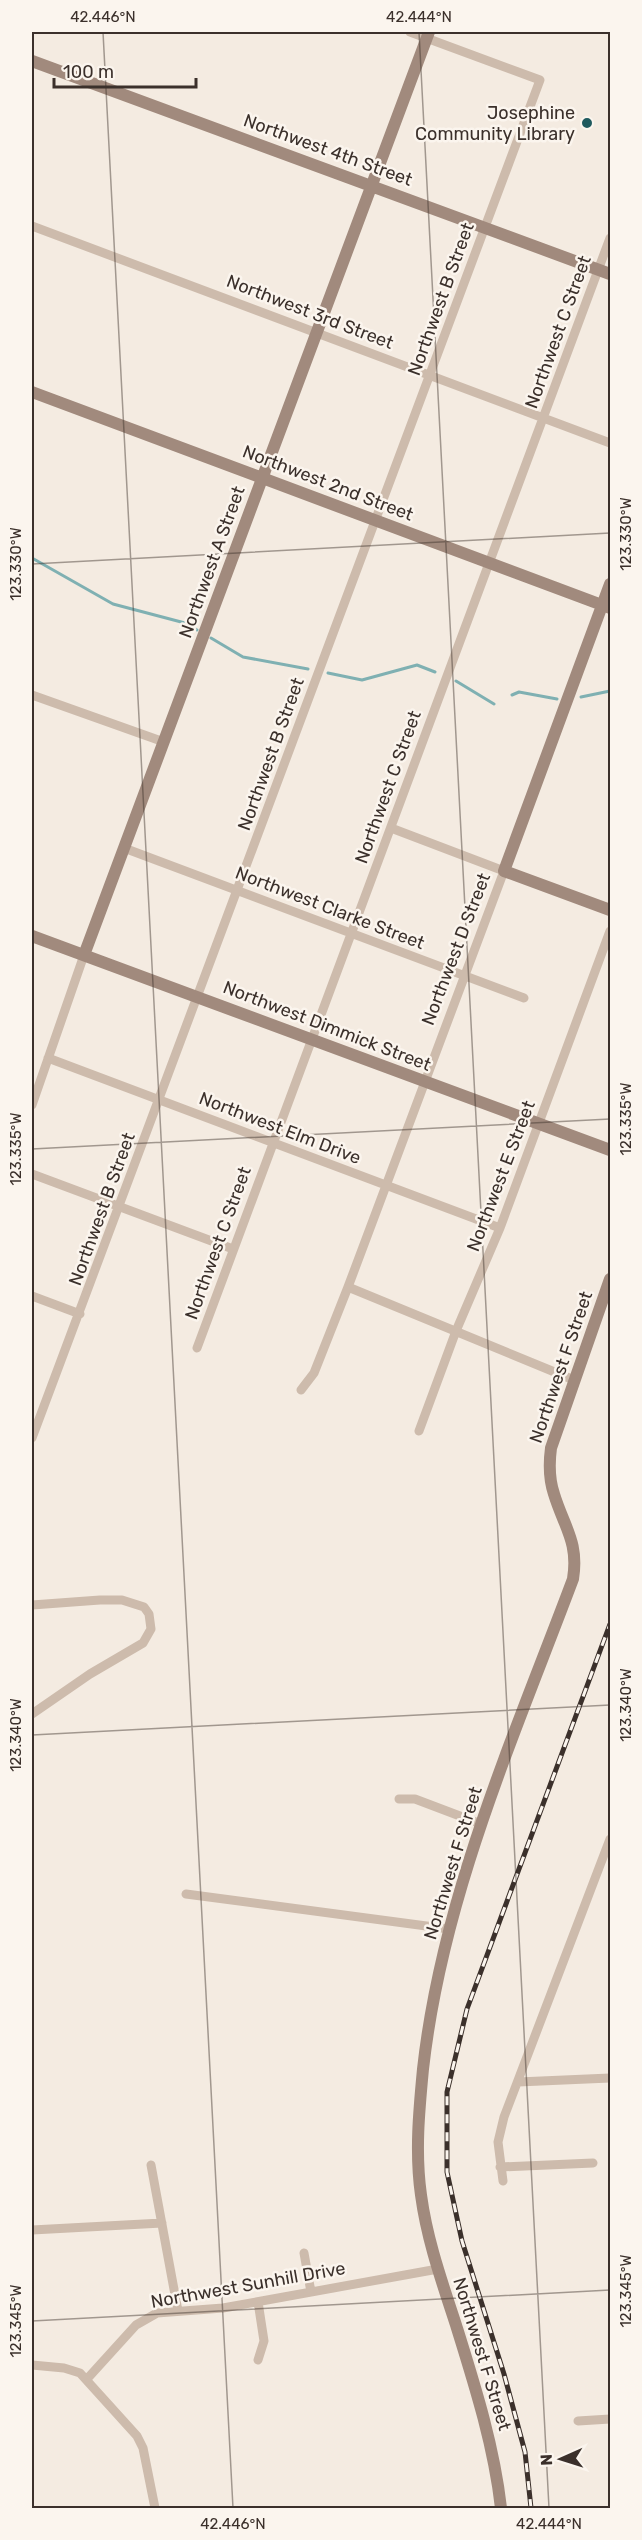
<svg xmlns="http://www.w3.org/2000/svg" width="642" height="2540" font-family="Rubik,sans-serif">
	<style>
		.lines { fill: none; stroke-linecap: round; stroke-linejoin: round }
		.stream { stroke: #7fb0b2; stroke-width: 3 }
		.street { stroke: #cdbbac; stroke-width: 9 }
		.secondary { stroke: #a18a7d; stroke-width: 12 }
		.rail-casing { stroke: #3b302b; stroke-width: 5 }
		.rail { stroke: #fbf5ee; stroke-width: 3; stroke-dasharray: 9; stroke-linecap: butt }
		.ticks { fill: none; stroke: #3b302b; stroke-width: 1.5; stroke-opacity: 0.45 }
		.poi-dot { fill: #1f5a5e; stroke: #fbf5ee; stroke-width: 2 }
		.labels { text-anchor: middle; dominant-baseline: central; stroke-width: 5; stroke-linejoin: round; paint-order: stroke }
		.poi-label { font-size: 18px; fill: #3b302b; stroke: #fbf5ee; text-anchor: end }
		.street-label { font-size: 18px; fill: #3b302b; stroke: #fbf5ee }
		.neatline { fill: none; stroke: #3b302b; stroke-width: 2 }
		.ticks-label { font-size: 15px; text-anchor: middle; fill: #3b302b }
	</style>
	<rect width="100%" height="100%" fill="#f4ebe1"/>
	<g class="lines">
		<!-- stream -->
		<path class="stream" d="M32,558l81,46 72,19 12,7
			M211,638l32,19 65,12
			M328,673l34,7 55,-15 18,7
			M456,681l38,23
			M512,695l7,-3 38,7
			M581,697l29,-6"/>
		<!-- street -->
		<path class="street" d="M32,226l578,217
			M32,695l132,47
			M124,848l400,150
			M48,1058l452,170
			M32,1105l52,-150
			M32,1174l201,75
			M348,1287l226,93
			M32,1296l48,18
			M197,1348l413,-1110
			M301,1390l13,-17 34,-86 156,-416 -113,-43
			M419,1431l37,-100 44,-103 110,-297
			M32,1438l508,-1358 -130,-48
			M32,1605l68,-5h22l22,7 5,7 2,15 -8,14 -53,31 -58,40
			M399,1799h16l66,25
			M186,1894l263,35
			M518,2082l92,-4
			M151,2165l27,146
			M500,2167l93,-4
			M503,2181l-5,-39 6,-25 106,-278
			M32,2230l130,-7
			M304,2253l7,39
			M258,2360l6,-19 -6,-39
			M32,2365l32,3 16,5 57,63 6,12 12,60
			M87,2379l49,-54 21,-12 66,-5 215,-39
			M578,2421l32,-2"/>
		<!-- secondary -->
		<path class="secondary" d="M32,61l578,213
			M32,392l578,216
			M610,584l-106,287 106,39
			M32,936l578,214
			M84,955l345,-923
			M501,2508c-7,-62 -26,-122 -45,-183 -14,-43 -29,-85 -35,-130 -6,-42 -2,-84 2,-126 19,-171 90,-330 150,-490 6,-37 -9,-52 -19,-85 -5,-15 -5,-31 -3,-46l59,-169"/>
		<defs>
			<path id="rail" d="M531,2508l-6,-56 -21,-78 -42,-133 -15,-69v-80l20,-83 143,-385"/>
		</defs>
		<!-- rail casing -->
		<use href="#rail" class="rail-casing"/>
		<!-- rail -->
		<use href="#rail" class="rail"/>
	</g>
	<!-- ticks -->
	<path class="ticks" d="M103,32l130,2476M419,32l130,2476M32,564l578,-31M32,1149l578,-30M32,1735l578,-30M32,2321l578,-31"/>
	<!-- markers -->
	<circle class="poi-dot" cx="587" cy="123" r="6"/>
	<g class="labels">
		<!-- poi labels -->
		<g class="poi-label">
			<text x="575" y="113">Josephine<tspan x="575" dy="21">Community Library</tspan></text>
		</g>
		<!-- street labels -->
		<g class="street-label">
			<text transform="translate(328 150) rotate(20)">Northwest 4th Street</text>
			<text transform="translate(441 299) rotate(-70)">Northwest B Street</text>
			<text transform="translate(310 312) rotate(21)">Northwest 3rd Street</text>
			<text transform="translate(558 332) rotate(-70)">Northwest C Street</text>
			<text transform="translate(328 483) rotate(21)">Northwest 2nd Street</text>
			<text transform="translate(212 562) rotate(-70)">Northwest A Street</text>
			<text transform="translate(271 754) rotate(-70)">Northwest B Street</text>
			<text transform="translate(388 787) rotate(-70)">Northwest C Street</text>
			<text transform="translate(330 908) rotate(21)">Northwest Clarke Street</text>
			<text transform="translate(456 949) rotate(-69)">Northwest D Street</text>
			<text transform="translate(327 1026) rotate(21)">Northwest Dimmick Street</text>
			<text transform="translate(280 1128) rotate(21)">Northwest Elm Drive</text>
			<text transform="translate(501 1176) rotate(-69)">Northwest E Street</text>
			<text transform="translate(102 1209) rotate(-70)">Northwest B Street</text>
			<text transform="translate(218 1243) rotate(-70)">Northwest C Street</text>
			<text transform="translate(561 1367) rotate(-71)">Northwest F Street</text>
			<text transform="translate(453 1863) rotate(-73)">Northwest F Street</text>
			<text transform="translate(248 2285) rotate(-10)">Northwest Sunhill Drive</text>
			<text transform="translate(482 2354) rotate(73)">Northwest F Street</text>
		</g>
	</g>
	<!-- border -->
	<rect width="642" height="2540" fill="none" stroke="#fbf5ee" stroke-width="66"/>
	<!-- north arrow -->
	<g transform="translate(561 2459) rotate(267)" stroke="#fbf5ee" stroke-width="4.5" paint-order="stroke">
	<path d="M0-4.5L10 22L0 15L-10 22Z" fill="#3b302b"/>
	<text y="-9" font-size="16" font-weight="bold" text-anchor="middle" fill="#3b302b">N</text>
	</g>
	<!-- scale -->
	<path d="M54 78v9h142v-9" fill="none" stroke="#3b302b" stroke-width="3"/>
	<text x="63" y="78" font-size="18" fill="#3b302b" stroke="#fbf5ee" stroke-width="4.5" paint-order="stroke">100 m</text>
	<rect x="33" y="33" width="576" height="2474" class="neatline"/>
	<g class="ticks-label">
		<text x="103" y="22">42.446°N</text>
		<text x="419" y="22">42.444°N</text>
		<text transform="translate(626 534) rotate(-90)" y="5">123.330°W</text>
		<text transform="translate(16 564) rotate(-90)" y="5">123.330°W</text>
		<text transform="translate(626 1119) rotate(-90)" y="5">123.335°W</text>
		<text transform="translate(16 1149) rotate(-90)" y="5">123.335°W</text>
		<text transform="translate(626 1705) rotate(-90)" y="5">123.340°W</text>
		<text transform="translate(16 1735) rotate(-90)" y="5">123.340°W</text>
		<text transform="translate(626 2291) rotate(-90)" y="5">123.345°W</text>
		<text transform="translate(16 2321) rotate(-90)" y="5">123.345°W</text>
		<text x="233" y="2529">42.446°N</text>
		<text x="549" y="2529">42.444°N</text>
	</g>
</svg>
